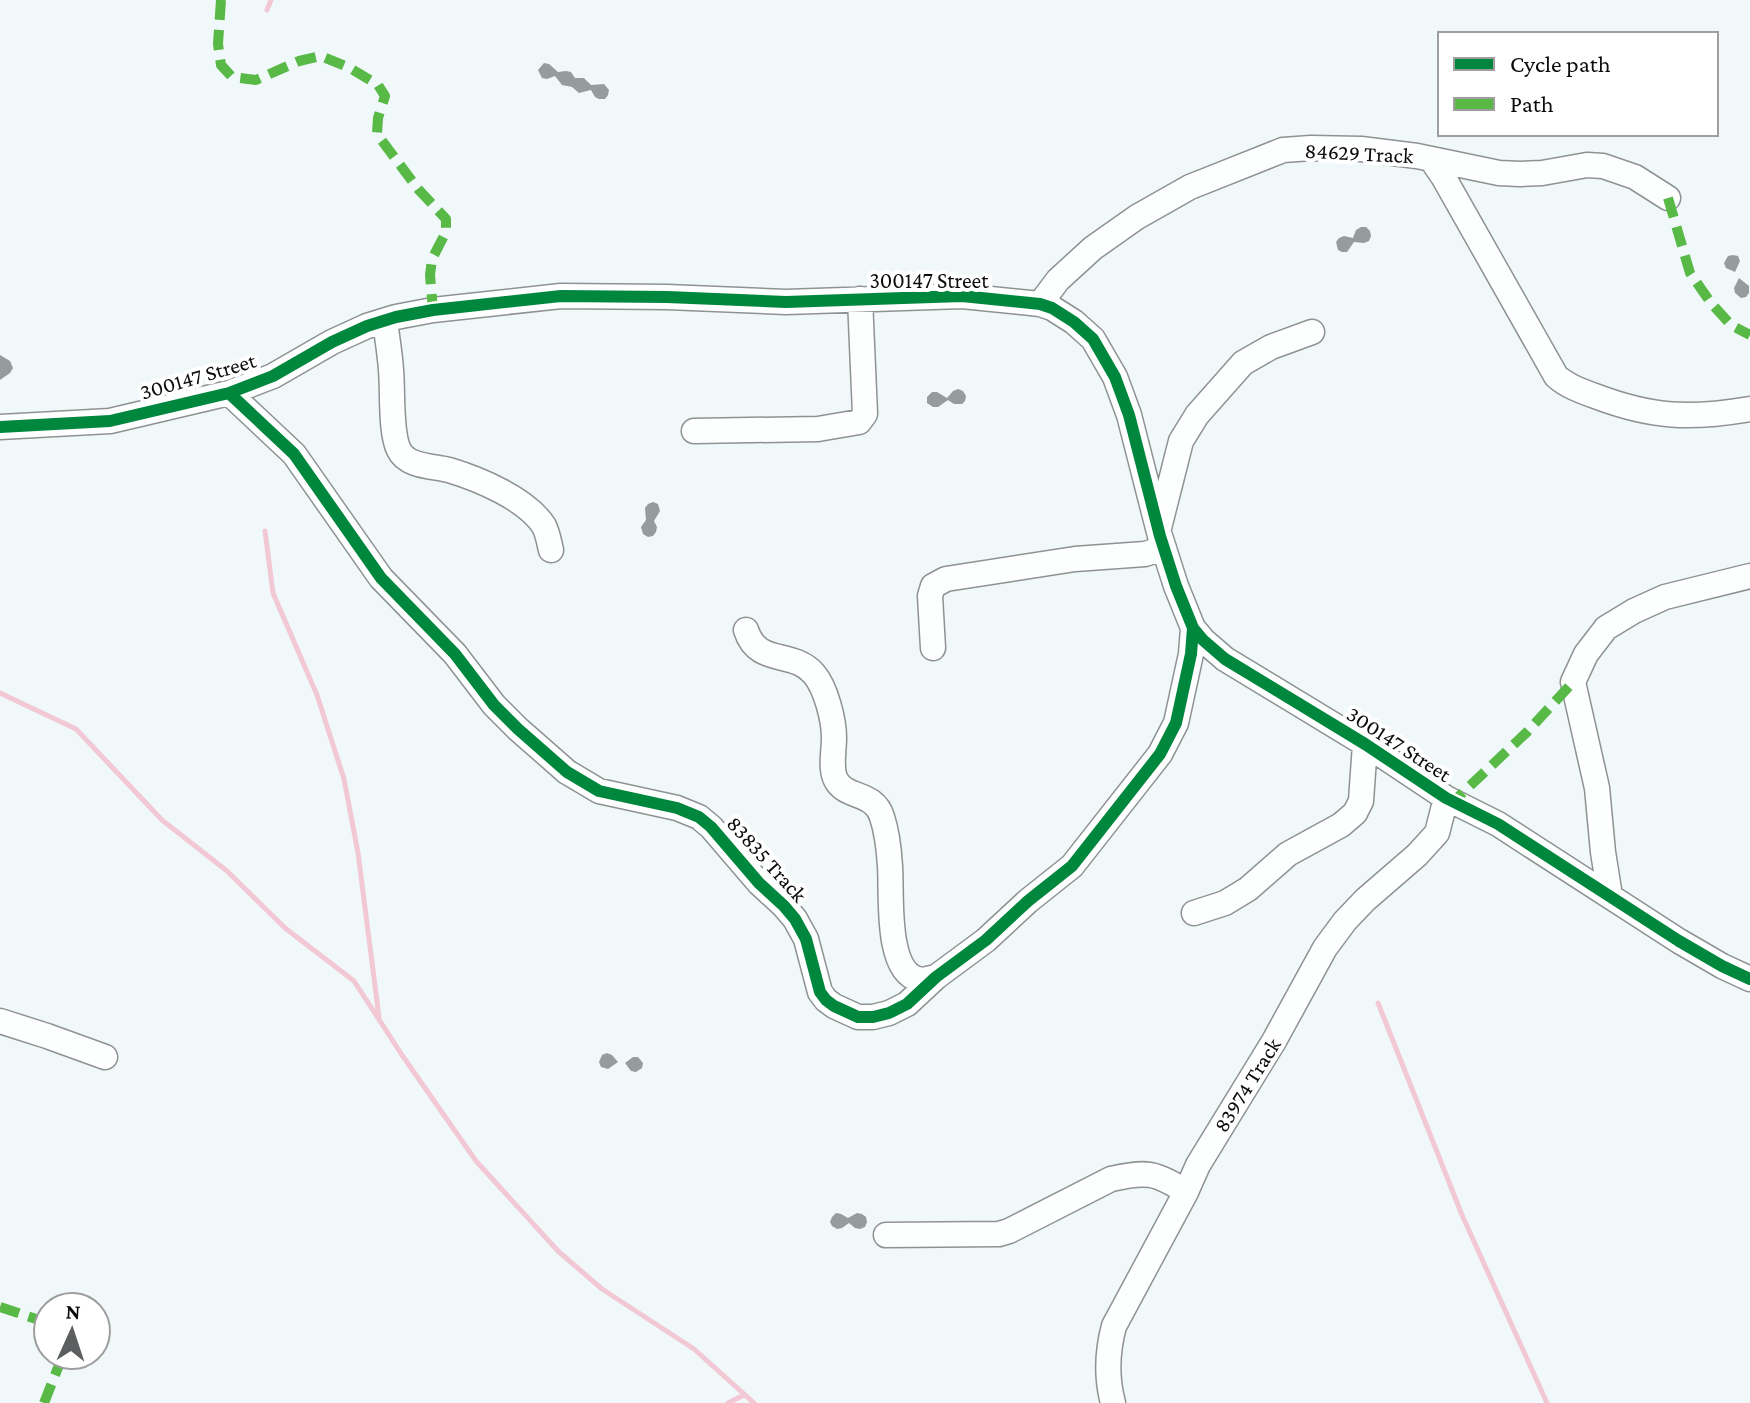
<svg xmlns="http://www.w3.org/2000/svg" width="1750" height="1403" font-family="'Crimson Pro',serif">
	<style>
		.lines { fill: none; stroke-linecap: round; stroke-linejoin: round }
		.stream { stroke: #f1c8d4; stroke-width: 5 }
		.building { fill: #969c9c }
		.minor-casing { stroke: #8f9293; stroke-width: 27 }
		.minor { stroke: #fdfefe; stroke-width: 24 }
		.quiet { stroke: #58b947; stroke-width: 10; stroke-dasharray: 20 10; stroke-linecap: butt }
		.cycleway-casing { stroke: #fff; stroke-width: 17 }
		.cycleway { stroke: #00873e; stroke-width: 12 }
		.labels { text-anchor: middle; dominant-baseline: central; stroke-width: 8; stroke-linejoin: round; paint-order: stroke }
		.street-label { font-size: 22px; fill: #0c0c0c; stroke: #fff }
	</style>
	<rect width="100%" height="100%" fill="#f0f8fa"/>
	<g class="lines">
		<!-- stream -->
		<path class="stream" d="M267,10l4,-10
			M265,531l8,62 44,102 27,84 14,74 21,164
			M0,693l76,36 86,91 65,51 58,57 69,53 48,74 74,106 82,90 44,38 92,60 60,54
			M1378,1003l84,212 85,188
			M728,1403l16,-8"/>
	</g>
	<!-- building -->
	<path class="building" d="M544,63l5,1 9,8 8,-1 5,1 4,6h9l7,7 13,-1 5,6 -1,5 -3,4h-6l-4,-2 -4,-7 -12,3 -7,-6 -10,-2 -7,-9 -8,3 -5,-1 -4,-8z
		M1361,227h5l4,4 1,5 -2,5 -5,2 -10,-1 -7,10h-5l-4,-2 -2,-8 3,-4 5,-2 9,2 3,-8z
		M1733,255l5,1 2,5 -5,11 -9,-4 -2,-5 4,-7z
		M1739,278l10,8v7l-3,4 -5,1 -6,-5 -1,-5z
		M0,355l10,6 3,7 -3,5 -10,7z
		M958,389l5,2 3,5 -1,5 -3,3h-8l-6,-4 -10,7h-5l-6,-4v-6l5,-5h5l10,6 6,-7z
		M653,502l5,2 2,7 -6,10 3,6 -1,5 -3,4 -5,1 -5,-3 -2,-7 5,-7 -1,-12 3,-4z
		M607,1053l5,2 6,7 -10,7 -7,-2 -2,-5 3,-7z
		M633,1057h5l5,6 -1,5 -6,4 -5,-1 -6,-8z
		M836,1213l5,1 7,4 9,-5 5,1 4,3 1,5 -2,5 -5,2 -5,-1 -6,-5 -7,5 -5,1 -5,-3 -2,-4 2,-5z"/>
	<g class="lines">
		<defs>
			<path id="minor" d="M1431,159l13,19 112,198c11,10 25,15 39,20 58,22 95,23 155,13
				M1040,304l18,-24 35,-32 44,-31 53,-30 93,-37 28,-2 50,1 56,7 82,17 21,1 22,-1 45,-8 16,1 32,11 33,21
				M385,321c2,16 5,33 6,49 2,21 -1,63 8,80 8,17 34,16 50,20 30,9 78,29 95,56 4,8 5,16 7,24
				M229,393l65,61 87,124 74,76 39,51 24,24 49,43 32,19 78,17 22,9 12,10 48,56 25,23 11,13 11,20 14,53 6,8 8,6 24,11h15l16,-4 18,-9 29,-27 50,-37 42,-39 44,-35 88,-112 16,-31 15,-69 2,-26
				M0,427l110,-6 119,-28 44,-17 59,-34 35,-16 29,-9 37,-7 128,-14 106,1 119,5 176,-6 78,8 12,4 22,14 19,17 22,38 14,38 31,121 16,50 17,42 10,12 22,19 140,85 81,54 52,26 181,117 43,25 28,13
				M694,431l124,-2 41,-7 6,-8 -5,-115
				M1159,528l22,-87 16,-26 46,-52 28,-16 41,-15
				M746,630c12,37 47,19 68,44 12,14 20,46 20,64 0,13 -4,31 2,42 10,19 38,11 46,37 5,15 7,33 8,49 2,26 -5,105 28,113 6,2 12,-1 18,-2
				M933,648l-3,-52 3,-10 13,-7 129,-20 70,-5 19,-6
				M1610,896l-7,-44 -6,-64 -24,-106 13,-28 20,-26 28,-17 31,-14 85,-21
				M1194,913l31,-10 23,-14 40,-35 53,-29 14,-12 6,-12 4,-57
				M0,1021l47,15 58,21
				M886,1235l113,-1 10,-3 102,-52c35,-8 45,-7 75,13
				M1113,1403c-7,-26 -6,-51 1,-77l72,-134 12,-27 76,-124 51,-93 20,-27 20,-21 52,-45 20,-22 9,-35"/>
		</defs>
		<!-- minor casing -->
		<use href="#minor" class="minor-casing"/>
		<!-- minor -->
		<use href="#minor" class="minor"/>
		<!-- quiet -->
		<path class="quiet" d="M221,0l-3,44 3,21 11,12 24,3 43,-19 22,-5 29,12 28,17 7,11 -7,22 -1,16 41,55 28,30v13l-14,27 -2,16 3,35
			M1668,198l22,75 21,30 20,22 19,10
			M1446,798l9,2 72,-68 46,-50
			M0,1307l48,16
			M44,1403l19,-48"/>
		<defs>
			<path id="cycleway" d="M229,393l65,61 87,124 74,76 39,51 24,24 49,43 32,19 78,17 22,9 12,10 48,56 25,23 11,13 11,20 14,53 6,8 8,6 24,11h15l16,-4 18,-9 29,-27 50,-37 42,-39 44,-35 88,-112 16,-31 15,-69 2,-26
				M0,427l110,-6 119,-28 44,-17 59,-34 35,-16 29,-9 37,-7 128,-14 106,1 119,5 176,-6 78,8 12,4 22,14 19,17 22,38 14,38 31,121 16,50 17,42 10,12 22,19 140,85 81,54 52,26 181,117 43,25 28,13"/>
		</defs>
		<!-- cycleway casing -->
		<use href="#cycleway" class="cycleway-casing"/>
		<!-- cycleway -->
		<use href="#cycleway" class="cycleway"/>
	</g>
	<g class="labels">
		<!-- street labels -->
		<g class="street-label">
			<text transform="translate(1359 153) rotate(3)">84629 Track</text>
			<text x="929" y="280">300147 Street</text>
			<text transform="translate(198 376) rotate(-16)">300147 Street</text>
			<text transform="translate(1399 744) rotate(33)">300147 Street</text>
			<text transform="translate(767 859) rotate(48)">83835 Track</text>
			<text transform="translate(1247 1085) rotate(-58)">83974 Track</text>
		</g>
	</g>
	<!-- legend -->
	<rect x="1438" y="32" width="280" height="104" fill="#ffffff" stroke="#9e9e9e" stroke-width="2"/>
	<rect x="1454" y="58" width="40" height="12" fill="#00873e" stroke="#9e9e9e" stroke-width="2"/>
	<text x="1510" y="72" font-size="24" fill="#0c0c0c">Cycle path</text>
	<rect x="1454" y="98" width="40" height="12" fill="#58b947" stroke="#9e9e9e" stroke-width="2"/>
	<text x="1510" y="112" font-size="24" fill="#0c0c0c">Path</text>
	<!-- north arrow -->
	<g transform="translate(72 1331) rotate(3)"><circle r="38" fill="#ffffff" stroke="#9e9e9e" stroke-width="2"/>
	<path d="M0-6L14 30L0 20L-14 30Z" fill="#5c5f5f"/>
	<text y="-12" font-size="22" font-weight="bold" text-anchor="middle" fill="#0c0c0c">N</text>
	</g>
</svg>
